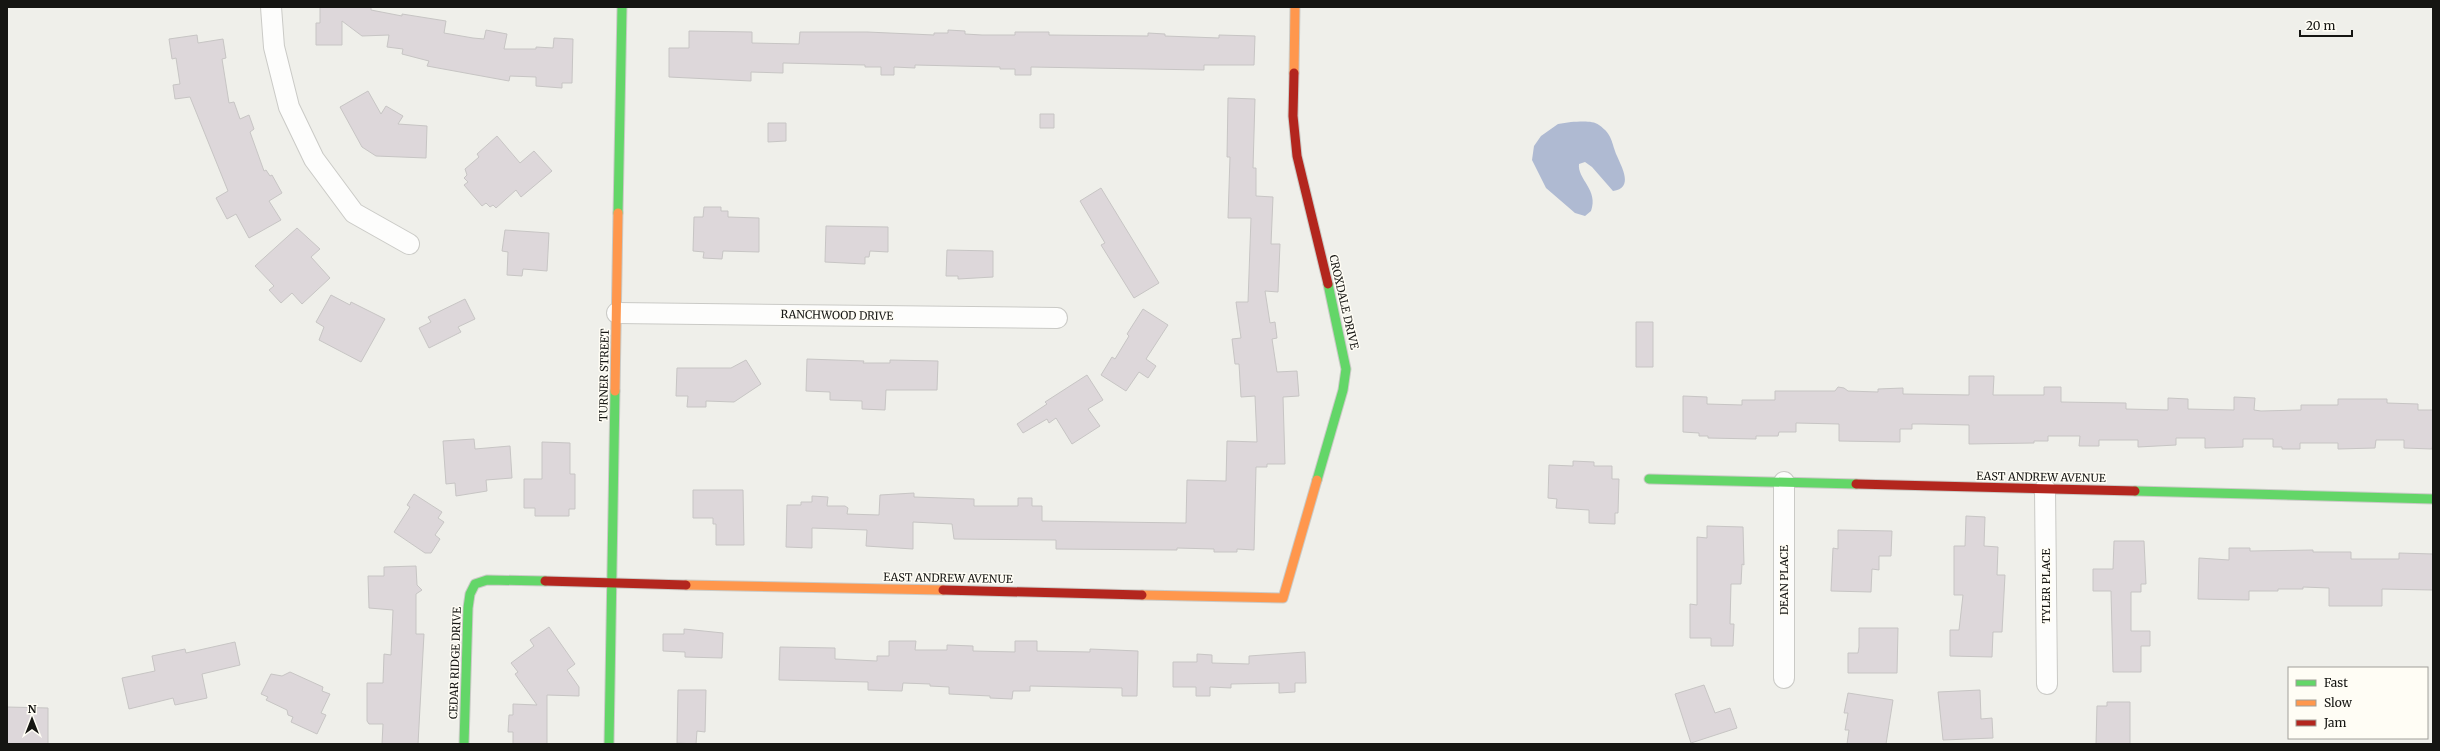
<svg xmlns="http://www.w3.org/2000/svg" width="2440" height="751" font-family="Merriweather,serif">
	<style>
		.water { fill: #afbad2 }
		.building { fill: #ddd7da; stroke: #c7c5c4 }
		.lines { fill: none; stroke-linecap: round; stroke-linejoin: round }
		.street-casing { stroke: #cacac6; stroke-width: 22 }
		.fast-casing { stroke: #cacac6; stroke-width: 11 }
		.slow-casing { stroke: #cacac6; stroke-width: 11 }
		.jam-casing { stroke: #cacac6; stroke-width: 11 }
		.street { stroke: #fdfdfc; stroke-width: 20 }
		.fast { stroke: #63d668; stroke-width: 9 }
		.slow { stroke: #ff974d; stroke-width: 9 }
		.jam { stroke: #b3261e; stroke-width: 9 }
		.labels { text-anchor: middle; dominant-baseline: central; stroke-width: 3; stroke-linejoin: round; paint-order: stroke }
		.street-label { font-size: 11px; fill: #151512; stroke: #fffdf5 }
	</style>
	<rect width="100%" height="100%" fill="#efefea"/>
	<!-- water -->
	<path class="water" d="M1571,122c8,0 21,-2 28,3 14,10 12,17 18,31 5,12 17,32 -4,35l-21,-24 -7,-5 -6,2c-2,15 20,26 12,47l-6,5 -10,-3 -29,-25 -14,-28 2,-14 7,-10 17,-12z"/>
	<!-- building -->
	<path class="building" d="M320,7h51v3l31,6v-2l44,7 -2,12 29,5 11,1 2,-9 21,4 -3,15h32v-2l17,1 1,-10 19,1 -1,44h-10v5l-26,-2v-9l-26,-1 -1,5 -82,-15 2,-5 -27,-7 1,-5 -16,-2 2,-12 -27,1 -20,-15v24h-26v-22h4z
		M948,30l17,1v3l17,1h33v-3h34v3l99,1v-3l17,1v2l54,2v-3l36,1 -1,29h-50v5l-173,-3v8h-16v-6h-15v-2l-85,-2v3l-21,-1v8h-13v-8h-16v-2l-82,-2v10l-32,-1v9l-82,-4v-29h20v-17l63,1v11l47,1 1,-12h67l67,3v-2h14z
		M197,35l1,8 25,-4 3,19 -4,1 7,44 5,-1 6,17 9,-4 5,14 -4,3 14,39 2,-1 4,6 2,-1 10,18 -13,8 12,19 -32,18 -13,-24 -9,5 -11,-21 12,-7 -38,-94 -15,2 -2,-14 7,-1 -4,-26 -4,1 -3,-20z
		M368,91l13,23 5,-8 17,10 -5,8 29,2 -1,32 -50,-2 -14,-9 -22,-40z
		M1228,98l27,1 -2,69h3v28l17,1 -2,47h9l-2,48 -13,-1 5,32 5,-1 2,16 -5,1 5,33 20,-1 2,25 -16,1 2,67h-18v3h-11l-2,83 -17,-1v3h-23v-3l-37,-1v2l-121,-1v-9l-102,-1 -2,-15 -39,-2v27l-47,-3 1,-16 -55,-2v20l-26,-1 1,-42h14v-3h11v-6l16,1 -1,9h18l3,2 -1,6 32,1 1,-20 34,-2v4l60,2v7h44v-8h14v8h10v15l144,2 1,-43 39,1 1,-40 30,1 -2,-46 -14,1 -2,-33h-4l-3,-25 9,-1 -5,-36h12l3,-84h-23l2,-61h-3z
		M1040,114h14v14h-14z
		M768,123h18v18l-18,1z
		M497,136l23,27 14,-12 18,20 -31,26 -5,-7 -20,18 -3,-3 -3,2 -4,-4 -4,3 -18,-21 4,-3 -4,-4 3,-3 -2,-6 14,-12 -2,-3z
		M1101,188l58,95 -25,15 -33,-53 4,-2 -25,-42z
		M704,207h17v4h7v6l31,1v34l-36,-1 -1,8 -19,-1 1,-6 -11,-1 1,-34h9z
		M826,226l62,1v25l-18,-1 -1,6h-4v7l-40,-2z
		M297,228l23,21 -9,8 19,21 -28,26 -10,-11 -11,10 -12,-13 5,-4 -19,-20z
		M505,230l44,3 -2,38 -24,-2 -1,7 -15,-1 1,-23 -6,-1z
		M947,250l46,1v26l-35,2v-3h-12z
		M331,295l19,10 1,-3 34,17 -24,43 -42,-22 5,-13 -8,-5z
		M465,299l10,20 -17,8 3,5 -32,16 -10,-20 12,-6 -3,-5z
		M1143,309l25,16 -22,34 10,7 -8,12 -9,-6 -13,19 -25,-16 11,-18 3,2 14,-23 -2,-2z
		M1636,322h17v45h-17z
		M807,359l57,2 -1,2h27v-3l48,1 -1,29h-51l-1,20 -23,-1v-8l-32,-1v-8l-24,-1z
		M746,360l15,24 -27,18 -28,-1v6h-19l1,-11h-12l1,-28h54z
		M1087,375l16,25 -15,9 12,17 -28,18 -16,-26 -7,5 -2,-4 -24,14 -6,-9 30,-20 -2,-2z
		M1969,376h25l-1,19h51v-8h17v15l65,1v6l42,1v-12l20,1v10l46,1v-13l21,1 -1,12 7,1 40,-1v-5h37v-6h49v4l31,1v6h15v33l-1,6 -28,-1v-8h-28l-1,8 -37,1v-6h-38v6h-18v-2h-9v-8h-30v8l-38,1v-10h-29v7l-38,2v-7h-39v6h-20l1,-10h-32v5h-14v2l-65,1v-19l-45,-1h-12v5h-12v13l-61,-1v-17l-43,-1v9h-17l-1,4h-22v3l-48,-1v-2h-9v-3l-16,-1v-36l24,1v7l35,1v-5h33v-9h60l3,-4 6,1 4,3 30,1v-3l25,-1v6l66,1z
		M474,439l1,10 35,-3 2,32 -26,2 1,11 -31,5 -1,-13 -9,1 -3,-43z
		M542,442l28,1v31h5v35h-6v7h-34v-8h-11v-29h18z
		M1573,461l21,1v4h18v13h7l-1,34h-3v11l-26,-1v-13l-33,-2 1,-9 -9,-1 1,-33 24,1z
		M693,490h50l1,55h-28v-21h-3v-6h-20z
		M414,494l28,18 -4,6 6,4 -9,13 5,4 -9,14h-6l-31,-21 16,-25 -3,-2z
		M1966,516l19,1 -1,29 14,1 -1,28h8l-3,57h-9l-1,25 -42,-1v-26h9l4,-35h-9v-49h11z
		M1707,526l36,1 1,38 -2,-1 -1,20h-10l-1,40h4l-1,22h-22v-8h-21v-34l7,1v-68l10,1z
		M1838,530l54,1 -1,25h-12v14l-7,-1 -1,23 -40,-1 2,-43 5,1z
		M2114,541h30l2,43h-5v8h-10v39h19v15h-9v26h-28l-2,-81h-18v-22h20z
		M2229,548h21v3l63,-1v2h38v7h48v-6l34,1v36l-51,-1v17h-53v-18l-26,-1v2h-25v2h-29v9l-51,-1 1,-41 30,2z
		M416,566l1,19 5,5 -6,4v40h8l-6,110h-36l1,-20h-14l-2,-3v-38h16l1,-29 7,1 2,-45 -24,-2 -1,-32h16v-9z
		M549,627l26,37 -8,6 12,17v9l-32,-1v49h-34v-12h-5l1,-17h4v-11l24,1 -22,-31 3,-2 -7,-9 23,-17 -4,-6z
		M1859,628h39l-1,45h-49v-20h10l1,-6z
		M684,629l39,4 -1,25 -37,-1v-5l-22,-1v-17h21z
		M889,641h27l-1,9h32v-5l26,1v5l42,1v-11h22v10l53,1v-3l48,2 -1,45h-15v-8l-92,-2v5h-17l-1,8 -22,-1v-2l-41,-2v-7l-19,-1v-2l-27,-1 -1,8 -34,-1v-8l-89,-2 1,-33 55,1v11l42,2v-5h12z
		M235,642l5,23 -38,9 5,24 -32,7 -2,-7 -44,11 -7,-31 33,-7 -3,-15 33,-7 1,4z
		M1305,652l1,31h-11v9l-16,1v-10l-48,1v4l-21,-1v9h-14v-9h-23v-25h24v-8l15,1v8l37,1v-8z
		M290,672l33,15 -1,4 8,3 -9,19 5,2 -9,19 -26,-12 2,-5 -5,-2 -1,-5 -21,-10 2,-3 -7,-3 10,-20 11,2z
		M1704,685l11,28 15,-5 7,20 -46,15 -16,-49z
		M678,690h28l-1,42 -8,-1 -1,13 -19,-1z
		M1980,690l1,29 11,-1 1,20 -50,2 -5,-48z
		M1848,693l45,7 -7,44h-39l2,-14h-4l3,-17h-4z
		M2107,702h23v42h-34l1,-38h10z
		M7,707l41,1v36h-41z"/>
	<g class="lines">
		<defs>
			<path id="street" d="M271,7l3,40 15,60 25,52 40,54 55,31
				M617,313l440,5
				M2045,489l2,195
				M1784,678v-196"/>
			<path id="fast" d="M618,213l4,-206
				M1649,479l207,5
				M1317,480l26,-90 3,-21 -18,-85
				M2135,491l298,8
				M464,744l4,-136 2,-14 5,-10 12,-4 58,1
				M609,744l6,-353"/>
			<path id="slow" d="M1294,73l1,-66
				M615,391l3,-178
				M686,585l257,5
				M1142,595l141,3 34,-118"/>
			<path id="jam" d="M1294,73l-1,43 4,40 31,128
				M1856,484l279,7
				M545,581l141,4
				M943,590l199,5"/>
		</defs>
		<!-- street casing -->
		<use href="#street" class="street-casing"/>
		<!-- fast casing -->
		<use href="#fast" class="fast-casing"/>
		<!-- slow casing -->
		<use href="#slow" class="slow-casing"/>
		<!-- jam casing -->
		<use href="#jam" class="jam-casing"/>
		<!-- street -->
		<use href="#street" class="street"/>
		<!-- fast -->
		<use href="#fast" class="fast"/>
		<!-- slow -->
		<use href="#slow" class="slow"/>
		<!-- jam -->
		<use href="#jam" class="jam"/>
	</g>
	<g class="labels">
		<!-- street labels -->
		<g class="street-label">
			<text transform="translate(1344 302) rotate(77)">CROXDALE DRIVE</text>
			<text transform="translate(837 315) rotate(1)">RANCHWOOD DRIVE</text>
			<text transform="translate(604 375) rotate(-89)">TURNER STREET</text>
			<text transform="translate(2041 477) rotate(1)">EAST ANDREW AVENUE</text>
			<text transform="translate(948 578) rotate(1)">EAST ANDREW AVENUE</text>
			<text transform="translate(1784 580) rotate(-90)">DEAN PLACE</text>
			<text transform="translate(2046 586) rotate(-90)">TYLER PLACE</text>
			<text transform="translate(455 663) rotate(-88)">CEDAR RIDGE DRIVE</text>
		</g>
	</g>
	<!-- border -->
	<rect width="2440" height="751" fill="none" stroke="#151512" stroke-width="16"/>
	<!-- legend -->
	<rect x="2288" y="667" width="140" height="72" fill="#fffdf5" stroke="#a1a09a"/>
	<rect x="2296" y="680" width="20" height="6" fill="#63d668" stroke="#a1a09a"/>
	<text x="2324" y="687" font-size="12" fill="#151512">Fast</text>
	<rect x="2296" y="700" width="20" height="6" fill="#ff974d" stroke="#a1a09a"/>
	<text x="2324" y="707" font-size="12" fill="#151512">Slow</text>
	<rect x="2296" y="720" width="20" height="6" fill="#b3261e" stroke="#a1a09a"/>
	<text x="2324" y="727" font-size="12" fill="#151512">Jam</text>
	<!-- north arrow -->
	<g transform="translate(32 719)" stroke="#fffdf5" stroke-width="3" paint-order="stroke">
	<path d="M0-3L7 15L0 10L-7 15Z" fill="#151512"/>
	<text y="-6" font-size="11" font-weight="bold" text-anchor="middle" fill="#151512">N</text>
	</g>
	<!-- scale -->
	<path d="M2300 30v6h52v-6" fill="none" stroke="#151512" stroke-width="2"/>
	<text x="2306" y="30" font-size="12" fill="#151512" stroke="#fffdf5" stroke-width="3" paint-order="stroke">20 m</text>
</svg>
